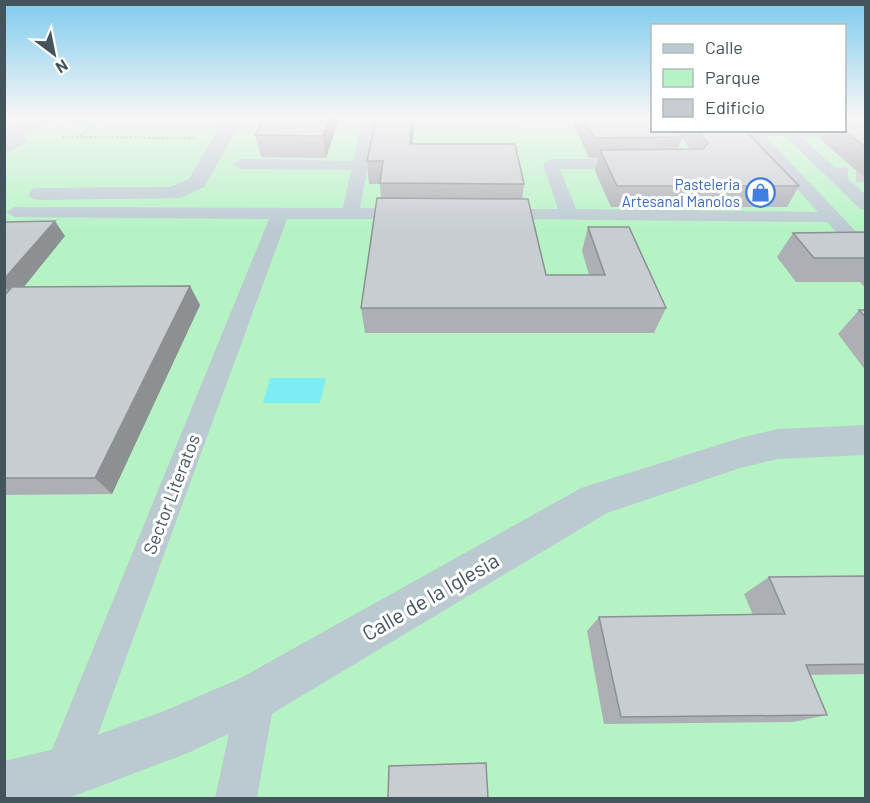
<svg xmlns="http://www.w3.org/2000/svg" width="870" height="803" font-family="Barlow,sans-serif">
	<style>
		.green { fill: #b5f3c4 }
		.water { fill: #7dedf5 }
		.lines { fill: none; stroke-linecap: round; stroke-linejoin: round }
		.pedestrian-tunnel { stroke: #c5c6c9; stroke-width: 15; stroke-dasharray: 15 8; stroke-linecap: butt }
		.path { stroke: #6ad490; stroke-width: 2; stroke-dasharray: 3 1.5; stroke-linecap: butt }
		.pedestrian { fill: #bbcad1; fill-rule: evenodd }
		.minor { fill: #bbcad1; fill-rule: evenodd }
		.wall { fill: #acb0b5; fill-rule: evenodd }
		.shaded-wall { fill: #8c9093 }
		.building { fill: #c8cdd2; stroke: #8c9093; stroke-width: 1.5 }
		.labels { text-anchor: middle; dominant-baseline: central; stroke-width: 6; stroke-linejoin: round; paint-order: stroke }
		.far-shop-label { font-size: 15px; fill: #366cbe; stroke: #fff; text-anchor: end }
		.street-label { font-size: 18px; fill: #43545c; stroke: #fff }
		.near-street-label { font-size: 21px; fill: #43545c; stroke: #fff }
	</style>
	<rect width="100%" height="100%" fill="#f0eced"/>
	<!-- green -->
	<path class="green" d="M5,118h647v12h192l21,-12v680h-860z"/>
	<!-- water -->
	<path class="water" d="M270,378h56l-6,25h-57z"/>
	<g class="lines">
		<!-- pedestrian-tunnel -->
		<path class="pedestrian-tunnel" d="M833,175h33"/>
		<!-- path -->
		<path class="path" d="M70,122l26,2
			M79,136l26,-18
			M62,137l133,1"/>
		<!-- pedestrian -->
		<path class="pedestrian" d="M363,118h14l-17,90 48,1 9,5 -9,5h-121l-209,570 -15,6 -15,-6 -6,-15 227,-555 -254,-2 -9,-5 9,-5 328,1 8,-38 -110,-1 -8,-5 8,-5 112,2z
			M517,118h135v5l-128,-1z
			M844,129h22v8h-65l65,58v15l-6,-1 -75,-73h-20l101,106v12l-12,-2 -27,-30 -328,-3 -9,-5 9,-5h59l-15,-45 8,-5h80l8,5 -8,5h-71l16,40 242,3 -74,-82z
			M20,136l7,4 -2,3 -21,12v-11z
			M256,677l13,6 6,13 -18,102h-42l22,-102 6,-13z"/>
		<!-- minor -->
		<path class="minor" d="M33,118h23l-3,4 -49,21v-12z
			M225,118h18l-39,69 -23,11 -141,2 -8,-1 -3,-5 3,-5 8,-1 130,-1 19,-8z
			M866,425v30l-88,4 -38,9 -133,45 -334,200 -85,40 -119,45h-65v-37l59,-14 101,-36 75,-32 342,-191 159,-50 38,-9z"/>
	</g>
	<!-- wall -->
	<path class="wall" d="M339,118l-13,40 -65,-1 -6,-22z
		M376,118h39l-3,26 112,40 -2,15 24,76h43l-7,-24 6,-24 78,81 -12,25h-289l-4,-25 20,-110 -1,-14h-11l-2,-23z
		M575,118h77v12h93l54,56 -12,21h-176l-16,-36 3,-13h-9l-15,-33zM682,138l5,7 3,4h-12z
		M844,118h22v61l-46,-40 5,-9h19z
		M4,222l61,14 -42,51 167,-1 10,19 -88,189 -108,1z
		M866,232v57l-6,-7h-64l-19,-25 16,-24z
		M859,310h7v61l-28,-37z
		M866,576v98l-56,1 17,40 -34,7 -189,2 -17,-93 12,-14 154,-2 -9,-21 25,-17z"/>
	<!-- shaded-wall -->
	<path class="shaded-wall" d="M329,118h10l-13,40 -3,-22z
		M412,118h3l-5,49v-23z
		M55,221l10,15 -50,62 -11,-12v-7z
		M190,286l10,19 -88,189 -17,-16z"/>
	<!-- building -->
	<path class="building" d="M265,118h64l-6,18 -68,-1z
		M376,118h36l-2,26h105l9,40 -144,-1 3,-22h-16z
		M584,118h68v12h26l4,7 -88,1z
		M844,120h22v27l-22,-17z
		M698,130h47l54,56h-182l-17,-36 103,-1 5,-6z
		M377,198l151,1 18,76h59l-17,-48h41l37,81h-305z
		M55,221l-51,58v-57z
		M866,232v26h-52l-21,-25z
		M190,286l-95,192h-91v-182l8,-9z
		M859,310h7v8z
		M866,576v88l-60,1 21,50 -206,2 -22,-100 186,-3 -16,-37z
		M486,763l2,35h-100l1,-32z"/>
	<!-- sky -->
	<linearGradient id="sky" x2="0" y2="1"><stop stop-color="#7dcbed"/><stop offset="0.51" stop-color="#f8f6f7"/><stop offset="1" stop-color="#f8f6f7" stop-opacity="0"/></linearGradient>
	<rect width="870" height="230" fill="url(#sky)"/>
	<!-- icons -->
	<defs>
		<symbol id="shop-ring" viewBox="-11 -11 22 22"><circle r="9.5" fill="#fff" stroke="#3f7fe0" stroke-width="1.5"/><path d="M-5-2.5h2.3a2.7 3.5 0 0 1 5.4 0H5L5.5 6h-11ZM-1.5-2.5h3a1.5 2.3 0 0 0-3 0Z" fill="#3f7fe0"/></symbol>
	</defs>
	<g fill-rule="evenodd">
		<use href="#shop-ring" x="744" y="176" width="33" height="33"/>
	</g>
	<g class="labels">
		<!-- far-shop labels -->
		<g class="far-shop-label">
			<text x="740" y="184">Pasteleria<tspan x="740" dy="17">Artesanal Manolos</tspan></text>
		</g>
		<!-- street labels -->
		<g class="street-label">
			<text transform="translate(171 494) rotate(-69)">Sector Literatos</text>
		</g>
		<!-- near-street labels -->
		<g class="near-street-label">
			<text transform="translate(430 596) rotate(-30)">Calle de la Iglesia</text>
		</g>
	</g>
	<!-- border -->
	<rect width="870" height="803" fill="none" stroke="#43545c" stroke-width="12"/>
	<!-- legend -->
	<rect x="651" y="24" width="195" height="108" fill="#ffffff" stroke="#b4bbbe" stroke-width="1.5"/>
	<rect x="663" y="44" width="30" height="9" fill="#bbcad1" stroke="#b4bbbe" stroke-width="1.5"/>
	<text x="705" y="54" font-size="18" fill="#43545c">Calle</text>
	<rect x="663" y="69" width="30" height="18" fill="#b5f3c4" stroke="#b4bbbe" stroke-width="1.5"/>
	<text x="705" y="84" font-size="18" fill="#43545c">Parque</text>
	<rect x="663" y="99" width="30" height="18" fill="#c8cdd2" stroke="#b4bbbe" stroke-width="1.5"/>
	<text x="705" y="114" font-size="18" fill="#43545c">Edificio</text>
	<!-- north arrow -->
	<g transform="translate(54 54) rotate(148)" stroke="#ffffff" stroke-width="4.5" paint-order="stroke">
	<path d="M0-4.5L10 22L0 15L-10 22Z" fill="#43545c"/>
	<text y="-9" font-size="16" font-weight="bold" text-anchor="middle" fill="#43545c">N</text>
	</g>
</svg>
